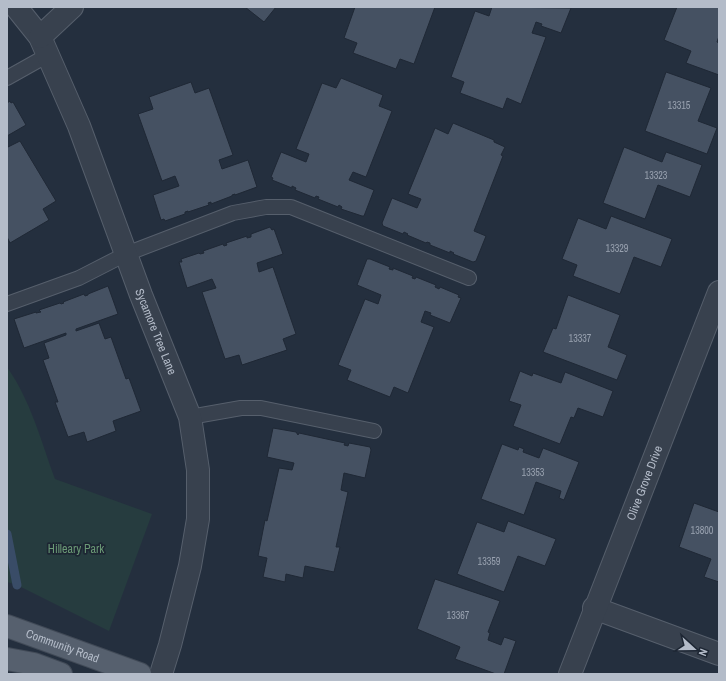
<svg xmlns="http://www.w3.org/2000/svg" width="726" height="681" font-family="'Archivo Narrow',sans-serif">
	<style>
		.green { fill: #263c3f }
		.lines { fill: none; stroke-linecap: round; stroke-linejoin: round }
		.stream { stroke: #394c67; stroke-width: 9 }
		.building { fill: #455162; stroke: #1f2835 }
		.service-casing { stroke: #565f6c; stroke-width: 16 }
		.minor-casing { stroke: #565f6c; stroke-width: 24 }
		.primary-casing { stroke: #414a57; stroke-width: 24 }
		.service { stroke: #38414e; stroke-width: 14 }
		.minor { stroke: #38414e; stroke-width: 22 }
		.primary { stroke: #56606e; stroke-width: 22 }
		.labels { text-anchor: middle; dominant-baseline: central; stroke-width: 3.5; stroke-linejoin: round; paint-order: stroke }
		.number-label { font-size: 10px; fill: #98a1af }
		.street-label { font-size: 12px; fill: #b4bcc9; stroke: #1d2633 }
		.park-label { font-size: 12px; fill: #6b9a76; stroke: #1d2633 }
	</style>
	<rect width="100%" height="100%" fill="#242f3e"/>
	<!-- green -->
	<path class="green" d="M7,367c24,34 34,74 48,112l97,35 -43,117 -92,-46 -10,-3z"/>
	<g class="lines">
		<!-- stream -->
		<path class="stream" d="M7,534l10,51"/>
	</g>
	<!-- building -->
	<path class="building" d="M245,7h31l-12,15z
		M355,7h80l-21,57 -14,-5 -4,10 -43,-16 4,-10 -13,-5z
		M492,7l79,1 -10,25 -20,-7 1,-2 -6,-2 -4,11 14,4 -25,67 -14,-6 -4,11 -43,-16 4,-11 -13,-5 24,-66 14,5z
		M677,7h42v29l-2,6 2,1v32l-33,-12 5,-12 -27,-11z
		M666,72l45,16 -13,33 19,7 -10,26 -62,-23z
		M341,78l42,17 -4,11 13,5 -26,66 -13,-5 -4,8 25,10 -10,26h-2l-21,-7 1,-2 -3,-2 -1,2 -20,-8 1,-2 -3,-1 -1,2 -20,-8 1,-2 -4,-2v2l-20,-8 1,-2 -2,-1 10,-25 25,10 3,-8 -13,-5 26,-66 14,5z
		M191,82l4,11 14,-5 24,67 -14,5 3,9 26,-9 9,27 -22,8v-1l-3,1v1l-21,8v-2l-3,1 1,2 -21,7v-1l-3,1v2l-20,7 -1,-2 -3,1 -8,-25 26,-9 -4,-10 -13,5 -24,-67 15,-5 -4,-12z
		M10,101l1,2 2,-1 13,23 -19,11v-33z
		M453,123l41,17v2l11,5 -4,8 2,1 -29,75 12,5 -10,25 -3,1 -20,-8 1,-1 -4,-2v2l-20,-8v-2l-3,-1 -1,1 -19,-8 1,-1 -4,-2 -1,2 -20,-8 -1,-3 10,-25 25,10 4,-9 -13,-5 27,-66 13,6z
		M20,141l36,60 -13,8 6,11 -39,23 -3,-6v-92l1,2z
		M624,147l38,15 4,-10 36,13 -12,32 -32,-12 -13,34 -42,-16z
		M611,216l61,23 -11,28 -27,-10 -14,37 -47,-18 4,-11 -15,-6 16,-41 28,11z
		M270,227l2,3 2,-1 9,25 -26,9 2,9 14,-5 23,67 -13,5 4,11 -45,15 -3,-10 -14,4 -23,-67 14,-4 -4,-9 -25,9 -8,-26h3l-1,-3 18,-6 1,1 4,-1 -1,-2 20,-7 1,2 3,-1 -1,-2 21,-7v2l4,-1v-3z
		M367,259h3l20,8 -1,2 4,1v-2l20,8 -1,2 3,1 1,-2 20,8 -1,2 4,2 1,-2 19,8 -1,2 3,1 -11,25 -20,-8 1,-2 -6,-2 -4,11 13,5 -26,66 -14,-6 -4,10 -43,-17 4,-10 -13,-5 27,-66 13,5 3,-9 -24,-10z
		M108,286l10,28 -42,15v2l23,-8 6,16 6,-2 15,42 3,-1 12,33 -28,10 3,10 -29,11 -3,-10 -16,5 -13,-35h3l-15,-42 6,-2 -5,-15 22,-8v-2l-42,15 -10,-29 22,-7v1l5,-1 -2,-2 21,-7 1,1 3,-1 -1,-1 21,-8 1,2 3,-1v-1z
		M568,295l52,20 -12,32 19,8 -10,25 -74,-28 10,-24 3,1z
		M520,371l12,5 1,-3 28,10 4,-11 48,19 -10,26 -25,-9 -4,10 -3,-1 -11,27 -47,-18 8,-21 -12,-4z
		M273,428l23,4 2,3 1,-2 46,10 -1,2 4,1 1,-3 21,4 1,3 -6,28 -21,-5 -3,17 7,2 -12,55h4l-6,25 -29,-6 -2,12 -17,-4 -1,8 -22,-5 4,-19 -9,-2 7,-36 2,1 12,-53 13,2 2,-7 -27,-6z
		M502,444l16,6 1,-3 5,2 -1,3 16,6 4,-10 36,14 -15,38 -5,-2 2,-7 -25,-9 -12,33 -43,-16z
		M694,503l25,9v70l-15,-5 7,-18 -32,-12z
		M508,521l48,18 -11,27 -27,-10 -14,36 -47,-18 20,-52 27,10z
		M435,579l65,22 -12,31 2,1 -2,7 13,5 3,-8 12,4 -12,33h-8l-41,-15 5,-12 -43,-18z"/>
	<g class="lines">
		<defs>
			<path id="service" d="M7,78l41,-23
				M7,304l72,-26 47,-24 107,-41 33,-6h25l178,71
				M190,417l51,-9h20l113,23"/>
			<g id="minor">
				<path id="s1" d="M16,7l24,30 39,89 62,169 49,122 8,53v49l-8,47 -20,79 -9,29"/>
				<path d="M40,37l32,-30"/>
				<path d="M594,608l125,46"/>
				<path id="s2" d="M570,674l149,-382"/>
			</g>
			<g id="primary">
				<path id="s3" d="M7,626l133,48"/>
				<path d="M7,659l27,5 27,10"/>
			</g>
		</defs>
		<!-- service casing -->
		<use href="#service" class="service-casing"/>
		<!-- minor casing -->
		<use href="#minor" class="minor-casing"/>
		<!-- primary casing -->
		<use href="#primary" class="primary-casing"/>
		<!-- service -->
		<use href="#service" class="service"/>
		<!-- minor -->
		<use href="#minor" class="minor"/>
		<!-- primary -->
		<use href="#primary" class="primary"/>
	</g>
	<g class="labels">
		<!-- number labels -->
		<g class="number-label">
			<text x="679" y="105">13315</text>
			<text x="656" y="175">13323</text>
			<text x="617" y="248">13329</text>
			<text x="580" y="338">13337</text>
			<text x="533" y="472">13353</text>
			<text x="702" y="530">13800</text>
			<text x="489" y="561">13359</text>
			<text x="458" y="615">13367</text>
		</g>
		<!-- street labels -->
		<g class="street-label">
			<text stroke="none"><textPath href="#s1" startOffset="355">Sycamore Tree Lane</textPath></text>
			<text stroke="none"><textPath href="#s2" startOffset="205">Olive Grove Drive</textPath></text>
			<text stroke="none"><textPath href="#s3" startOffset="59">Community Road</textPath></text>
		</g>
		<!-- park labels -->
		<g class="park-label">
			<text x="76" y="549">Hilleary Park</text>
		</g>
	</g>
	<!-- border -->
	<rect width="726" height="681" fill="none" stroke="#b4bcc9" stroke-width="16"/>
	<!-- north arrow -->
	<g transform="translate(694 649) rotate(111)" stroke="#1d2633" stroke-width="3" paint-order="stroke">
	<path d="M0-3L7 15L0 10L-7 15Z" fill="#b4bcc9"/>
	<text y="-6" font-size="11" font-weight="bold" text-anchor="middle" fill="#b4bcc9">N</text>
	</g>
</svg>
